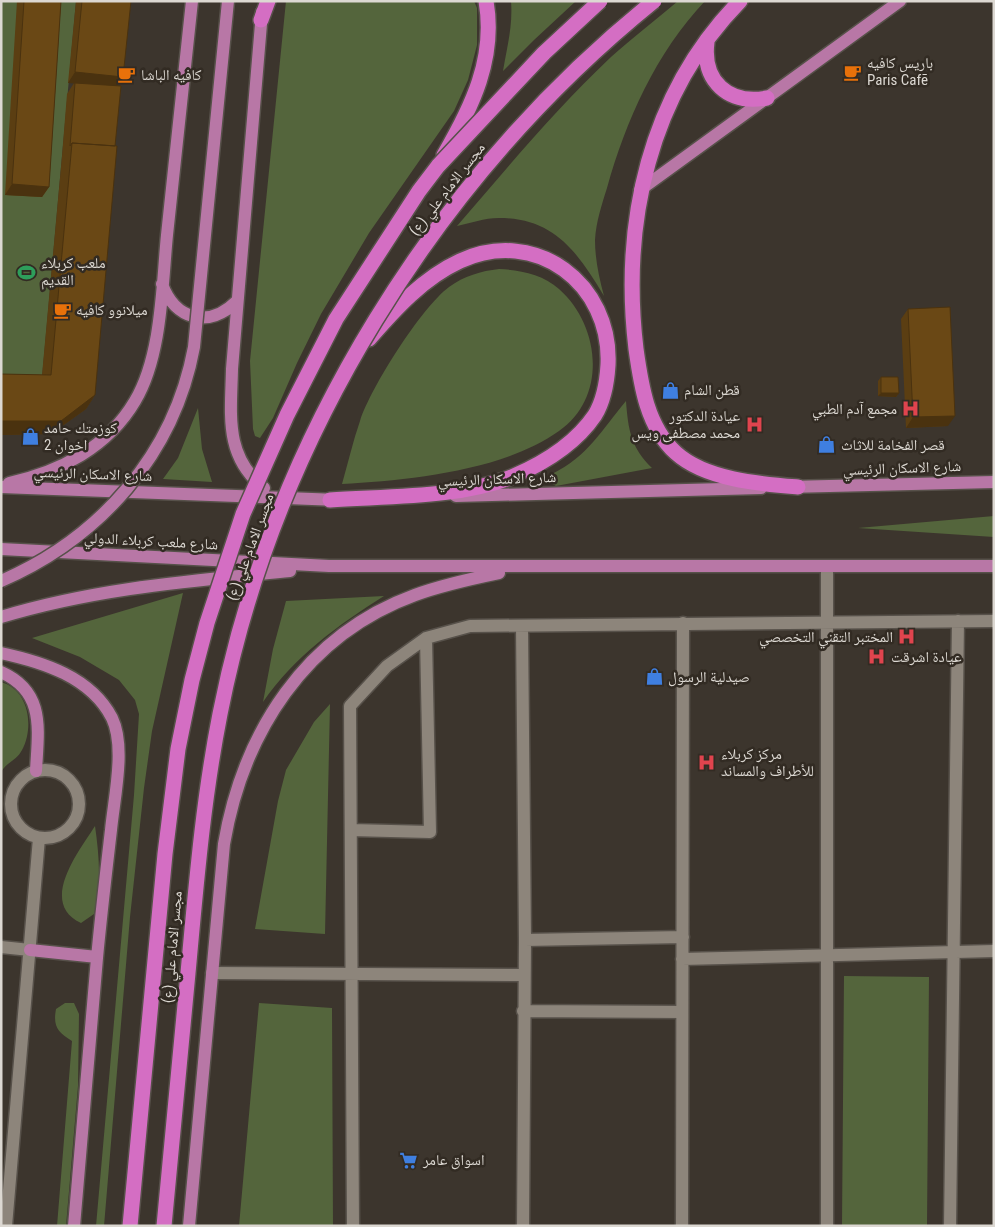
<svg xmlns="http://www.w3.org/2000/svg" width="995" height="1227" font-family="'Roboto Condensed','Noto Naskh Arabic',sans-serif">
	<style>
		.green { fill: #54653c }
		.lines { fill: none; stroke-linecap: round; stroke-linejoin: round }
		.minor-casing { stroke: #57514a; stroke-width: 15 }
		.major-casing { stroke: #57514a; stroke-width: 15 }
		.highway-casing { stroke: #57514a; stroke-width: 18 }
		.minor { stroke: #8d857b; stroke-width: 12 }
		.major { stroke: #b877a6; stroke-width: 12 }
		.highway { stroke: #d46ec3; stroke-width: 15 }
		.major-bridge-casing { stroke: #57514a; stroke-width: 15; stroke-linecap: butt }
		.highway-bridge-casing { stroke: #57514a; stroke-width: 18; stroke-linecap: butt }
		.major-bridge { stroke: #b877a6; stroke-width: 12 }
		.highway-bridge { stroke: #d46ec3; stroke-width: 15 }
		.wall { fill: #5b3e12 }
		.shaded-wall { fill: #4a320f }
		.building { fill: #6a4815; stroke: #4a320f }
		.labels { text-anchor: middle; dominant-baseline: central; stroke-width: 5; stroke-linejoin: round; paint-order: stroke }
		.poi-label { font-size: 15px; fill: #dcd8d2; stroke: #322b23; text-anchor: start }
		.street-label { font-size: 15px; fill: #dcd8d2; stroke: #322b23 }
	</style>
	<rect width="100%" height="100%" fill="#3c352d"/>
	<!-- green -->
	<path class="green" d="M1,1h75l-35,388 -40,44z
		M286,1h188l3,7v37l-9,35 -14,31 -85,122 -48,81 -24,49 -24,55 -13,20 -5,-2 -2,-7 -3,-68z
		M511,1h65l-42,39 -31,31c4,-24 10,-45 8,-70z
		M678,1h27c-49,52 -79,119 -98,187 -5,16 -11,34 -12,52 0,19 4,37 9,56 -26,-43 -49,-78 -105,-78 -15,0 -28,5 -42,8 50,-58 98,-116 154,-169 21,-19 45,-37 67,-56z
		M499,269c20,1 44,5 60,20 41,36 49,108 0,142 -56,40 -150,49 -217,53 6,-21 11,-43 18,-63 11,-34 61,-113 89,-134 15,-11 32,-16 50,-18z
		M626,401c2,28 5,47 26,67l-96,18 -7,-4 3,-8c36,-18 49,-43 74,-73z
		M198,408l4,41 10,33 -49,-3 15,-21z
		M994,516v21l-136,-9z
		M183,593l-31,138 -8,57 -14,129 -26,309h-8l38,-431 5,-81 -4,-14 -16,-20 -39,-23 -48,-19z
		M384,596c-46,29 -90,61 -121,106l10,-53 13,-48z
		M1,682c29,8 33,46 21,68 -5,10 -15,12 -21,22z
		M330,704l-5,230 -70,-5 23,-128 8,-31 28,-48z
		M95,826c4,28 7,60 -1,88l-13,9c-43,-20 -2,-72 14,-97z
		M844,976l85,1 -2,249h-85z
		M65,1003h9l5,11 -1,72 -12,140h-9l15,-185c-15,-9 -19,-15 -16,-32z
		M259,1003l73,5 1,218h-94z"/>
	<g class="lines">
		<defs>
			<path id="minor" d="M522,626l3,314 -2,286
				M11 804a34 34 0 1 1 68 0a34 34 0 1 1-68 0Z
				M351,830l79,2 -4,-194
				M525,940l158,-3
				M1,947l29,3
				M682,959l312,-8
				M212,973l312,2
				M523,1011l159,1
				M6,1226l33,-388
				M353,1226l-3,-520 37,-40 39,-28 44,-12 524,-5
				M682,1226l1,-603
				M827,1226v-659
				M950,1226l8,-605"/>
			<path id="major" d="M262,12l-30,357c-1,46 -8,87 32,119
				M640,190l260,-189
				M162,284c13,36 47,45 75,17
				M9,483c51,-11 99,-36 126,-82 27,-45 27,-116 32,-166 8,-78 16,-156 25,-234
				M1,487l337,13
				M788,487l206,-5
				M456,496l305,-8
				M1,549l328,17h665
				M1,617c96,-29 190,-36 289,-46
				M1,653c42,9 90,24 111,65 14,29 2,80 -1,112 -5,43 -10,85 -14,128 -8,89 -15,179 -23,268
				M1,672c45,20 37,58 35,99
				M30,950l67,7
				M189,1226l35,-382c19,-111 81,-209 191,-249 27,-10 55,-16 84,-22"/>
			<path id="highway" d="M740,1c-91,93 -119,222 -104,348 5,36 11,78 40,104 30,27 85,31 122,34
				M261,20l7,-19
				M707,42c-5,39 21,63 60,56
				M444,155c28,-48 52,-97 42,-154
				M330,500c57,-4 132,-2 184,-24 30,-13 62,-33 81,-61 9,-15 12,-33 13,-50 4,-81 -72,-139 -148,-104 -37,17 -65,48 -91,78"/>
		</defs>
		<!-- minor casing -->
		<use href="#minor" class="minor-casing"/>
		<!-- major casing -->
		<use href="#major" class="major-casing"/>
		<!-- highway casing -->
		<use href="#highway" class="highway-casing"/>
		<!-- minor -->
		<use href="#minor" class="minor"/>
		<!-- major -->
		<use href="#major" class="major"/>
		<!-- highway -->
		<use href="#highway" class="highway"/>
		<defs>
			<path id="major-bridge" d="M1,581c99,-43 173,-126 193,-234l34,-346"/>
			<path id="highway-bridge" d="M130,1226l35,-372 13,-105 14,-69 15,-57 36,-109 44,-99 49,-96 83,-128 19,-25 106,-113 56,-52
				M164,1226c8,-85 16,-169 24,-253 8,-87 15,-173 32,-259 54,-276 216,-537 434,-713"/>
		</defs>
		<!-- major-bridge casing -->
		<use href="#major-bridge" class="major-bridge-casing"/>
		<!-- highway-bridge casing -->
		<use href="#highway-bridge" class="highway-bridge-casing"/>
		<!-- major-bridge -->
		<use href="#major-bridge" class="major-bridge"/>
		<!-- highway-bridge -->
		<use href="#highway-bridge" class="highway-bridge"/>
	</g>
	<!-- wall -->
	<path class="wall" d="M17,1h44l-12,186 -7,10 -37,-2z
		M76,1h55l-14,85 -2,60 -20,249 -9,14 -35,25 -50,1v-61l41,1 20,-219 5,-62 7,-11h-6z
		M908,309l40,117 -42,2 -5,-109z
		M881,377l18,16 -3,4 -18,-1v-15z"/>
	<!-- shaded-wall -->
	<path class="shaded-wall" d="M75,72l48,5 -7,10 -48,-4z
		M12,184l37,3 -7,10 -37,-2z
		M881,393h18l-3,4 -18,-1z
		M95,395l-9,14 -35,25 -50,1v-14z
		M955,416l-7,10 -42,2 7,-11z"/>
	<!-- building -->
	<path class="building" d="M24,1h37l-12,186 -37,-3z
		M82,1h49l-8,76 -48,-5z
		M75,83l46,3 -6,60 -43,-3 -2,3z
		M72,143l45,3 -22,249 -34,26h-60v-47l50,1z
		M950,307l5,109 -42,1 -5,-108z
		M881,377h17l1,16h-18z"/>
	<!-- icons -->
	<defs>
		<symbol id="cafe-bare" viewBox="-9 -9 18 18"><path d="M-5.5-4.5H6V0H3Q3 3.5 0 3.5H-2.5Q-5.5 3.5-5.5 0ZM3-3.2v2h1.7v-2ZM-6 4.5H4V6H-6Z" fill="#e8710a" stroke="#322b23" stroke-width="2.5" paint-order="stroke"/></symbol>
		<symbol id="stadium-bare" viewBox="-9 -9 18 18"><path d="M0-5a6.5 5 0 1 0 0 10a6.5 5 0 1 0 0-10ZM-3.5-1.8h7v3.6h-7Z" fill="#2e9e5b" stroke="#322b23" stroke-width="2.5" paint-order="stroke"/></symbol>
		<symbol id="shop-bare" viewBox="-9 -9 18 18"><path d="M-5-2.5h2.3a2.7 3.5 0 0 1 5.4 0H5L5.5 6h-11ZM-1.5-2.5h3a1.5 2.3 0 0 0-3 0Z" fill="#3f7fe0" stroke="#322b23" stroke-width="2.5" paint-order="stroke"/></symbol>
		<symbol id="hospital-bare" viewBox="-9 -9 18 18"><path d="M-5-5h3v3.5h4V-5h3V5h-3V1.5h-4V5h-3Z" fill="#e0444e" stroke="#322b23" stroke-width="2.5" paint-order="stroke"/></symbol>
		<symbol id="supermarket-bare" viewBox="-9 -9 18 18"><path d="M-6-5.5h2.5l.6 2H6L4.5 2H-2.5L-4.4-4H-6ZM-1.5 3.2a1.3 1.3 0 1 0 .1 0ZM3 3.2a1.3 1.3 0 1 0 .1 0Z" fill="#3f7fe0" stroke="#322b23" stroke-width="2.5" paint-order="stroke"/></symbol>
	</defs>
	<g fill-rule="evenodd">
		<use href="#cafe-bare" x="840" y="60" width="25" height="25"/>
		<use href="#cafe-bare" x="114" y="62" width="25" height="25"/>
		<use href="#stadium-bare" x="14" y="260" width="25" height="25"/>
		<use href="#cafe-bare" x="50" y="298" width="25" height="25"/>
		<use href="#shop-bare" x="658" y="378" width="25" height="25"/>
		<use href="#hospital-bare" x="898" y="396" width="25" height="25"/>
		<use href="#hospital-bare" x="742" y="412" width="25" height="25"/>
		<use href="#shop-bare" x="18" y="424" width="25" height="25"/>
		<use href="#shop-bare" x="814" y="432" width="25" height="25"/>
		<use href="#hospital-bare" x="894" y="624" width="25" height="25"/>
		<use href="#hospital-bare" x="864" y="644" width="25" height="25"/>
		<use href="#shop-bare" x="642" y="664" width="25" height="25"/>
		<use href="#hospital-bare" x="694" y="750" width="25" height="25"/>
		<use href="#supermarket-bare" x="396" y="1148" width="25" height="25"/>
	</g>
	<g class="labels">
		<!-- poi labels -->
		<g class="poi-label">
			<text x="867" y="63">باريس كافيه<tspan x="867" dy="17">Paris Cafē</tspan></text>
			<text x="141" y="75">كافيه الباشا</text>
			<text x="41" y="263">ملعب كربلاء<tspan x="41" dy="17">القديم</tspan></text>
			<text x="76" y="310">ميلانوو كافيه</text>
			<text x="684" y="390">قطن الشام</text>
			<text x="897" y="409" text-anchor="end">مجمع آدم الطبي</text>
			<text x="740" y="416" text-anchor="end">عيادة الدكتور<tspan x="740" dy="17">محمد مصطفى ويس</tspan></text>
			<text x="44" y="428">كوزمتك حامد<tspan x="44" dy="17">اخوان 2</tspan></text>
			<text x="841" y="445">قصر الفخامة للاثاث</text>
			<text x="893" y="637" text-anchor="end">المختبر التقني التخصصي</text>
			<text x="891" y="657">عيادة اشرقت</text>
			<text x="668" y="677">صيدلية الرسول</text>
			<text x="721" y="754">مركز كربلاء<tspan x="721" dy="17">للأطراف والمساند</tspan></text>
			<text x="423" y="1160">اسواق عامر</text>
		</g>
		<!-- street labels -->
		<g class="street-label">
			<text transform="translate(447 189) rotate(-52)">مجسر الامام علي (ع)</text>
			<text transform="translate(902 468) rotate(-2)">شارع الاسكان الرئيسي</text>
			<text transform="translate(93 474) rotate(2)">شارع الاسكان الرئيسي</text>
			<text transform="translate(497 479) rotate(-2)">شارع الاسكان الرئيسي</text>
			<text transform="translate(151 541) rotate(3)">شارع ملعب كربلاء الدولي</text>
			<text transform="translate(250 547) rotate(-70)">مجسر الامام علي (ع)</text>
			<text transform="translate(172 947) rotate(-85)">مجسر الامام علي (ع)</text>
		</g>
	</g>
	<!-- border -->
	<rect width="995" height="1227" fill="none" stroke="#dcd8d2" stroke-width="5"/>
</svg>
